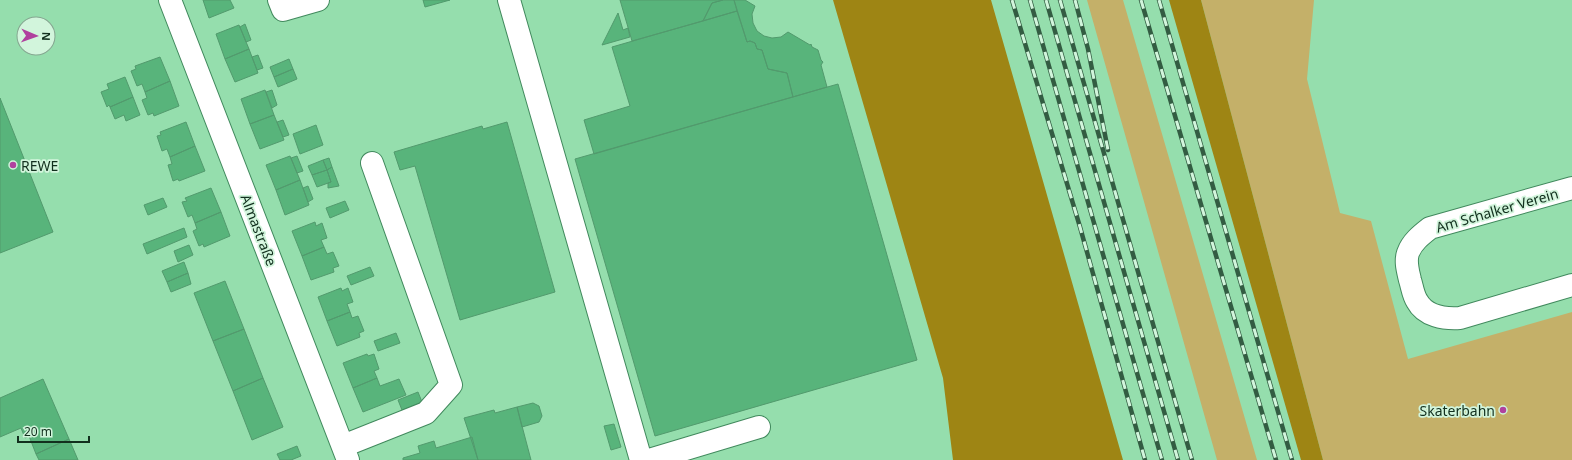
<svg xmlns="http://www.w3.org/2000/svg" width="1572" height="460" font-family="'Noto Sans',sans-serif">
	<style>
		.green { fill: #c4b069 }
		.forest { fill: #9e8514 }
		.building { fill: #58b47b; stroke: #529a6d }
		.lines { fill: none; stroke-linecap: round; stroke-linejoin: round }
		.minor-casing { stroke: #41895d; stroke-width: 24 }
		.minor { stroke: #fff; stroke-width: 22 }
		.rail-casing { stroke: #335c42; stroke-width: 4.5 }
		.rail { stroke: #d2f5dc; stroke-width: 3; stroke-dasharray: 9; stroke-linecap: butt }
		.poi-dot { fill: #b0419e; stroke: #d2f5dc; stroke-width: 1.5 }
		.labels { text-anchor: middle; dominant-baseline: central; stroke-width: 3.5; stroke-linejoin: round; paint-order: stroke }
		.poi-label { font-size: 14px; fill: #12301e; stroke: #d2f5dc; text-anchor: start }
		.street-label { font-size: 14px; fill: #12301e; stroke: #d2f5dc }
	</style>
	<rect width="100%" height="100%" fill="#95dead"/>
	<!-- green -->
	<path class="green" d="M1087,0h36l134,460h-40z
		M1201,0h113l-7,79 33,134 31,8 37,138 164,-47v148h-249z"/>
	<!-- forest -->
	<path class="forest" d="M833,0h158l132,460h-170l-10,-82z
		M1169,0h32l122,460h-22z"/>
	<!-- building -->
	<path class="building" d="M203,0h27l4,8 -25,10z
		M423,0h27l-25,7z
		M620,0h103l-11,3 -9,18 -71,20z
		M723,0h11l3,11 -34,10 9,-18z
		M734,0h11l10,6 -3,8 1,9 4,8 7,5 8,2 9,-1 7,-5 22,13 1,-1 1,3 6,3 3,10 2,2 -2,3 6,22 -34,10 -6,-24 -19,-4 -6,-19 -5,-1 -2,-6 -5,-2 -3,1z
		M737,11l10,31 3,-1 5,2 2,6 5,1 6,19 19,4 6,24 -199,57 -10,-34 46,-14 -18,-59z
		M618,13l5,17 5,-2 2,9 -28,8z
		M245,24l6,16 -5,2 -6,-15z
		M239,25l10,24 -24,10 -9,-25z
		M249,49l9,24 -23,9 -10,-23z
		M258,55l5,13 -6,2 -5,-13z
		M160,57l10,24 -25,11 -3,-8 -5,2 -6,-15 5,-2 -1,-3z
		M289,59l4,10 -19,8 -4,-10z
		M293,69l4,10 -19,8 -4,-10z
		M125,77l8,20 -23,10 -1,-2 -2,2 -6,-15 8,-3 -2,-5z
		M170,81l9,25 -25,10 -1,-3 -5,2 -6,-15 5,-2 -2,-6z
		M838,84l79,276 -262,76 -80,-277z
		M265,90l9,25 -24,9 -9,-25z
		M272,90l5,15 -5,3 -6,-16z
		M133,97l7,18 -14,6 -2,-6 -9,4 -5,-12z
		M0,98l53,134 -53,21z
		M274,115l10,25 -24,9 -10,-25z
		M283,120l6,15 -6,2 -6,-15z
		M186,122l9,24 -25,11 -3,-8 -5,2 -5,-15 4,-1 -1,-3z
		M507,122l48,170 -95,28 -45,-154 -15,4 -6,-18 88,-26 1,3z
		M316,125l7,20 -23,9 -7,-20z
		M195,146l10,25 -26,10 -1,-2 -5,2 -5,-16 4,-1 -2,-7z
		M290,156l10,24 -24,10 -10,-25z
		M297,156l6,15 -6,2 -6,-15z
		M329,158l3,9 -5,3 -4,-10z
		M323,160l4,10 -15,5 -4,-9z
		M332,167l7,19 -11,2v-5l3,-1 -4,-12z
		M327,170l4,12 -14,5 -5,-12z
		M300,180l9,25 -24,10 -9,-25z
		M308,186l5,13 -5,3 -5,-14z
		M211,188l10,24 -26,11 -3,-8 -4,2 -6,-15 5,-1 -2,-3z
		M163,198l4,9 -19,8 -4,-10z
		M345,201l4,9 -19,8 -4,-10z
		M221,212l9,24 -26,11 -1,-3 -4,2 -6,-15 4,-2 -2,-6z
		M315,222l1,4 6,-3 5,15 -6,2 3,7 -22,9 -10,-25z
		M184,228l3,9 -40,17 -4,-10z
		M189,245l4,10 -15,7 -4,-11z
		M324,247l3,7 6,-2 6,14 -6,2 1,4 -23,8 -9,-24z
		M184,262l4,11 -21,9 -5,-11z
		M370,267l4,9 -23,9 -4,-9z
		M188,273l3,11 -20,8 -4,-10z
		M225,281l19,48 -31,12 -19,-48z
		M341,288l1,3 6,-3 5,14 -6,2 3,8 -23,9 -9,-24z
		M350,312l2,6 6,-2 6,15 -5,2 1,4 -23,9 -10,-25z
		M244,329l19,49 -30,13 -20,-50z
		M396,333l4,10 -22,8 -4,-10z
		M367,354l1,2 6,-2 5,15 -5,2 3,7 -24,10 -10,-25z
		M263,378l20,49 -31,13 -19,-49z
		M377,378l3,8 19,-7 7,16 -43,17 -10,-24z
		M43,379l26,60 -33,15 -7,-18 -4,2 -4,-10 -21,9v-39z
		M418,392l4,10 -20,8 -4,-10z
		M533,403l6,3 3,10 -3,6 -17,5 -5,-20z
		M517,407l14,53h-53l-14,-42 30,-8 1,3z
		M614,424l7,23 -10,3 -7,-24z
		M472,437l6,23h-75v-2l17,-5 -2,-7 16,-5 2,7z
		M69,439l9,21h-39l-3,-6z
		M297,446l4,10 -10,4h-11l-3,-6z"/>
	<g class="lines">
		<defs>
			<path id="minor" d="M170,0l178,460
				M279,0l4,10 35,-10
				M509,0l132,460
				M1572,188l-142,40c-9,7 -18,14 -22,25 -3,9 0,18 2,27 2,6 3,15 7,21 8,15 27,18 43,17l112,-33
				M343,446l83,-33 25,-28 -79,-222
				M649,460l110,-33"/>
		</defs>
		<!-- minor casing -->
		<use href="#minor" class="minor-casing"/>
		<!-- minor -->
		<use href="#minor" class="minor"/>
		<defs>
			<path id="rail" d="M1012,0l68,227 65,233
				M1030,0l132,460
				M1046,0l132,460
				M1060,0l132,460
				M1075,0l13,49 20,101
				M1141,0l135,460
				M1159,0l133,460"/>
		</defs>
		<!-- rail casing -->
		<use href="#rail" class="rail-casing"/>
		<!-- rail -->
		<use href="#rail" class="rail"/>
	</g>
	<!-- markers -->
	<g class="poi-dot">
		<circle cx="13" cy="165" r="4"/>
		<circle cx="1503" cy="410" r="4"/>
	</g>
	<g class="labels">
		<!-- poi labels -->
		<g class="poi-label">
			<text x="21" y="165">REWE</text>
			<text x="1495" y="410" text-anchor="end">Skaterbahn</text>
		</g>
		<!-- street labels -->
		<g class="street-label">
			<text transform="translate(1497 210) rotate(-16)">Am Schalker Verein</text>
			<text transform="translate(259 230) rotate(69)">Almastraße</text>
		</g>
	</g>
	<!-- north arrow -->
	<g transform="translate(36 36) rotate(92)"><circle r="19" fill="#d2f5dc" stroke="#85a690"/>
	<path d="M0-3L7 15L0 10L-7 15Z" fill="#b0419e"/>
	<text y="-6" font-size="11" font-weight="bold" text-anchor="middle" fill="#12301e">N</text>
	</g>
	<!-- scale -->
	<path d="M18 436v6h71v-6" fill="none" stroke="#12301e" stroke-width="2"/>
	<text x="24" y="436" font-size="12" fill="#12301e" stroke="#d2f5dc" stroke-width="3" paint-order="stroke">20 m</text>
</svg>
